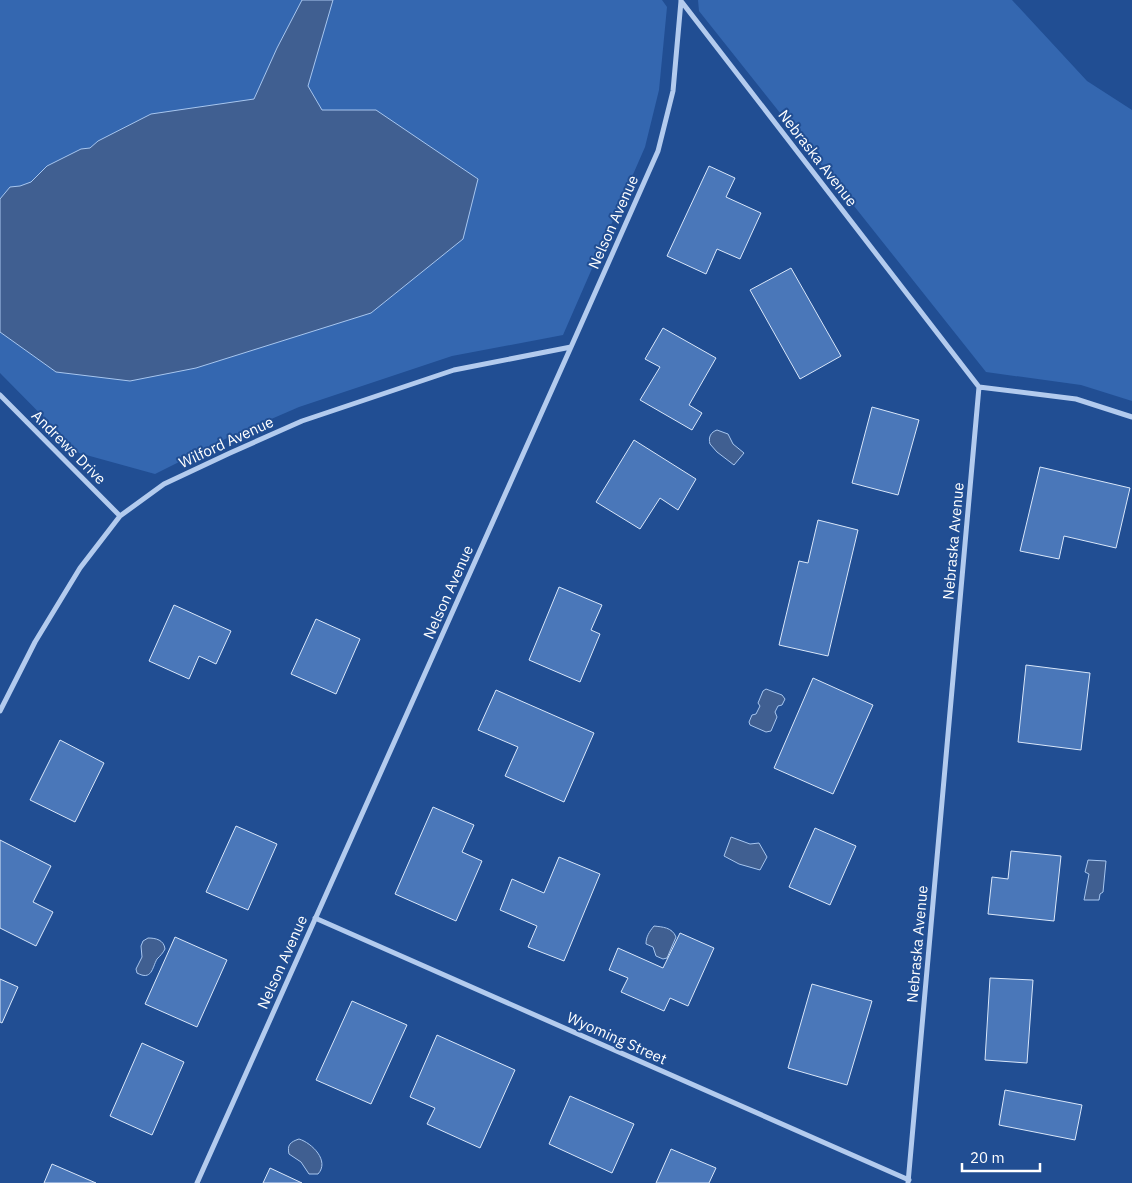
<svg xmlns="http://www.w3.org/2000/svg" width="1132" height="1183" font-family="'IBM Plex Sans',sans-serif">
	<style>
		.green { fill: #3467b0 }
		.water { fill: #405f91; stroke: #a7c6ef }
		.building { fill: #4a77b9; stroke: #d9e7fa }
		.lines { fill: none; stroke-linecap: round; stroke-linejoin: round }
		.minor { stroke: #b3cbee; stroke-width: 5 }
		.labels { text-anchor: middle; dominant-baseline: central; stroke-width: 4; stroke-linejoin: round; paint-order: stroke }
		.street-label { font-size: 15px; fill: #fff; stroke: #214e93 }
	</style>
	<rect width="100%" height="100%" fill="#214e93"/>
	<!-- green -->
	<path class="green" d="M0,0h662l5,7 -8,83 -14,57 -82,188 -111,21 -153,51 -74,32 -70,35 -76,-21 -79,-80z
		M698,0h314l75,81 45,29v291l-51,-16 -95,-13 -287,-361z"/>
	<!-- water -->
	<path class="water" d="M302,0h31l-25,86 14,24h54l102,69 -15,60 -92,74 -175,55 -66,13 -74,-9 -56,-40v-133l10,-12 10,-1 11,-4 16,-16 34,-17 9,-1 8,-7 53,-27 103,-15 23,-51z
		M717,430l11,4 5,10 11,9 -10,12 -17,-13 -7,-8c-2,-7 1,-12 7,-14z
		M766,689l16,6 3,4 -3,6 -4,1 -3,6 2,5 -6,14 -5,1 -16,-7 -1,-3 3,-7 4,-1 4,-8 -2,-3 5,-12z
		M731,837l19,7 9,-1 8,14 -7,13 -21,-6 -15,-8z
		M1088,860l18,1 -3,31 -3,2 -1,6h-15l5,-26 -4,-2z
		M654,926c8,1 18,1 22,11l-9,21 -4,1 -7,-3 -3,-9 -7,-3c0,-7 3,-12 8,-18z
		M148,938c8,0 16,2 17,11 -2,4 -5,7 -8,10 -5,9 -5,22 -20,14l-1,-4 6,-12 -1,-11 2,-5z
		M299,1139c13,4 31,22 19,35h-9l-8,-12 -12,-8c-2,-9 1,-12 10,-15z"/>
	<!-- building -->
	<path class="building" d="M709,166l26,12 -9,19 35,16 -21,46 -23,-10 -11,25 -39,-18z
		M791,268l50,88 -41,23 -50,-89z
		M663,328l53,30 -27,47 13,8 -10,17 -52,-30 20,-33 -15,-8z
		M872,407l47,13 -21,75 -46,-12z
		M634,440l62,39 -18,31 -18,-12 -20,31 -44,-27z
		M1040,467l90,21 -14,60 -52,-12 -5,23 -39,-8z
		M818,520l40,10 -30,126 -49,-11 20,-84 9,2z
		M559,587l43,18 -11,25 9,4 -20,48 -51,-22z
		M174,605l57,26 -15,33 -17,-8 -10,23 -40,-18z
		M316,619l44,20 -24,55 -45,-20z
		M1026,665l64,8 -9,77 -63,-8z
		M813,678l60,27 -40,89 -59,-26z
		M496,690l98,43 -30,69 -59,-26 13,-29 -40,-17z
		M60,740l44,23 -29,59 -45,-22z
		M433,807l41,18 -12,27 20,9 -26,60 -61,-27z
		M236,826l41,18 -29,66 -42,-18z
		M815,828l41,18 -26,59 -41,-18z
		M0,840l51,26 -18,36 20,10 -17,34 -36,-18z
		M1011,851l50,5 -7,65 -66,-7 4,-37 16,2z
		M559,857l41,17 -36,87 -36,-14 9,-21 -37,-16 12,-31 32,14z
		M680,933l34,15 -26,58 -18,-8 -6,13 -43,-19 7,-14 -19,-8 9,-22 45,20z
		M175,937l52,23 -30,67 -52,-23z
		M990,978l43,2 -6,83 -42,-3z
		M0,979l18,8 -16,36 -2,-1z
		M812,984l60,17 -25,84 -59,-17z
		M352,1001l55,24 -36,79 -55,-24z
		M437,1035l78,35 -35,78 -53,-24 8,-16 -25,-11z
		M142,1043l42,19 -32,73 -42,-19z
		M1005,1090l77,15 -7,35 -76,-15z
		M570,1096l64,28 -22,49 -63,-29z
		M671,1149l45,19 -7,15h-53z
		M52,1164l44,19h-52z
		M270,1168l32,15h-39z"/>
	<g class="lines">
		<!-- minor -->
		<path class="minor" d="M681,1l298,386 -71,796
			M979,387l97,12 56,18
			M0,395l120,121
			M0,711l35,-69 45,-74 40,-52 44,-32 66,-31 72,-32 152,-51 117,-23
			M315,918l594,262
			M197,1183l374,-836 87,-196 15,-60 8,-90"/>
	</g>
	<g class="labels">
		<!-- street labels -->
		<g class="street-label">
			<text transform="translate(818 158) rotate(52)">Nebraska Avenue</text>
			<text transform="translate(613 222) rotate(-66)">Nelson Avenue</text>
			<text transform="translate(226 442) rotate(-25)">Wilford Avenue</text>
			<text transform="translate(69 447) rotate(45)">Andrews Drive</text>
			<text transform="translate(953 541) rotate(-85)">Nebraska Avenue</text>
			<text transform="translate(448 592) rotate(-66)">Nelson Avenue</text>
			<text transform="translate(917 944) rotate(-85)">Nebraska Avenue</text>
			<text transform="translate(282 962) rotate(-66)">Nelson Avenue</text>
			<text transform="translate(617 1038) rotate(24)">Wyoming Street</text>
		</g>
	</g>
	<!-- scale -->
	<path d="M962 1163v8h78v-8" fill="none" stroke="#ffffff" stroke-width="2.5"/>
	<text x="970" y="1163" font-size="15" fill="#ffffff" stroke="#214e93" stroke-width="4" paint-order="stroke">20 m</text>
</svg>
